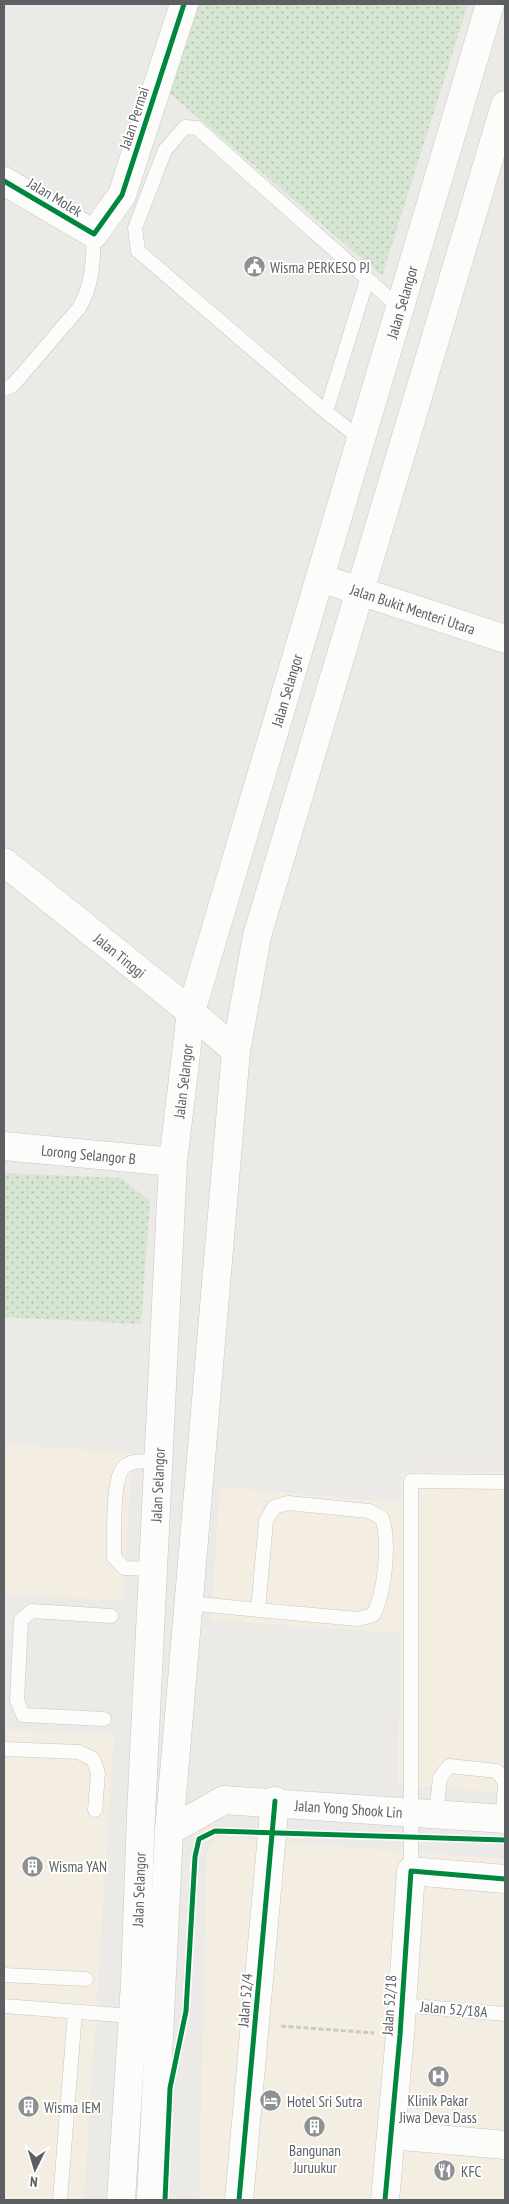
<svg xmlns="http://www.w3.org/2000/svg" width="509" height="2204" font-family="'PT Sans Narrow',sans-serif">
	<style>
		.commercial { fill: #f3eee1 }
		.grass { fill: url(#grass-dots) }
		.lines { fill: none; stroke-linecap: round; stroke-linejoin: round }
		.service-casing { stroke: #c7c7c7; stroke-width: 15 }
		.minor-casing { stroke: #c7c7c7; stroke-width: 29 }
		.secondary-casing { stroke: #c6c7c7; stroke-width: 29 }
		.path { stroke: #c6cac8; stroke-width: 3; stroke-dasharray: 5 2.5; stroke-linecap: butt }
		.service { stroke: #fcfcfb; stroke-width: 14 }
		.minor { stroke: #fcfcfb; stroke-width: 28 }
		.secondary { stroke: #fcfcfb; stroke-width: 28 }
		.cycleway-casing { stroke: #fff; stroke-width: 8 }
		.cycleway { stroke: #00873e; stroke-width: 5 }
		.labels { text-anchor: middle; dominant-baseline: central; stroke-width: 4; stroke-linejoin: round; paint-order: stroke }
		.street-label { font-size: 15px; fill: #5c6063; stroke: #fff }
		.poi-label { font-size: 15px; fill: #5c6063; stroke: #fff; text-anchor: start }
	</style>
	<defs>
		<pattern id="grass-dots" width="8" height="8" patternUnits="userSpaceOnUse" patternTransform="scale(1.25)"><rect width="8" height="8" fill="#d6e6d3"/><path d="M2 2h.1M6 6h.1" fill="none" stroke="#b1beaf" stroke-width="1.8" stroke-linecap="round"/></pattern>
	</defs>
	<rect width="100%" height="100%" fill="#ebeae6"/>
	<!-- commercial -->
	<path class="commercial" d="M4,1444l128,9 -9,148 -119,-7z
		M402,1471h103v322l-107,-9 2,-151 -189,-13 9,-133 182,16z
		M4,1729l110,5 -30,466h-80z
		M219,1837l286,22v341h-306l8,-348z"/>
	<!-- grass -->
	<path class="grass" d="M198,4h270l-86,272 -215,-185z
		M4,1173l117,5 29,23 -9,123 -137,-7z"/>
	<g class="lines">
		<defs>
			<path id="service" d="M4,389l9,-4 66,-77c14,-23 14,-47 15,-74
				M326,412l41,-132
				M361,439l-35,-27 -188,-161 -3,-23 30,-78 20,-23 12,1 203,180
				M153,1569l-29,-1 -10,-11c1,-20 -3,-77 10,-90 7,-8 25,-5 35,-6
				M188,1603l70,7 8,-89 8,-14 14,-4 81,8 13,7c8,24 3,75 -9,97l-15,4 -100,-9
				M104,1719l-81,-4 -6,-15 4,-80 11,-9 79,5
				M4,1749l75,3 14,7 5,14 -3,37
				M436,1814l4,-36 9,-12 48,5 8,11
				M502,1819l3,-33
				M411,1871v-390l94,1
				M4,1975l82,4
				M402,2005l103,9
				M4,2006l128,10
				M60,2200l15,-188"/>
			<g id="minor">
				<path d="M4,181l90,53 28,-39 62,-191"/>
				<path id="s1" d="M320,578l185,61"/>
				<path id="s2" d="M4,862l187,150 45,39"/>
				<path id="s3" d="M4,1146l169,16"/>
				<path d="M391,2135l114,10"/>
				<path d="M239,2200l36,-399"/>
				<path d="M385,2200l15,-165 11,-164 94,8"/>
			</g>
			<g id="secondary">
				<path id="s4" d="M169,1831l55,-31 281,19"/>
				<path id="s5" d="M121,2200l14,-217 6,-169 32,-652 18,-150 299,-1008"/>
				<path d="M151,2200l18,-369 67,-780 21,-115 248,-831"/>
			</g>
		</defs>
		<!-- service casing -->
		<use href="#service" class="service-casing"/>
		<!-- minor casing -->
		<use href="#minor" class="minor-casing"/>
		<!-- secondary casing -->
		<use href="#secondary" class="secondary-casing"/>
		<!-- path -->
		<path class="path" d="M281,2026l93,7"/>
		<!-- service -->
		<use href="#service" class="service"/>
		<!-- minor -->
		<use href="#minor" class="minor"/>
		<!-- secondary -->
		<use href="#secondary" class="secondary"/>
		<defs>
			<path id="cycleway" d="M4,181l90,53 28,-39 62,-191
				M165,2200l5,-112 16,-77 9,-154 4,-18 16,-8 290,9
				M239,2200l36,-399
				M385,2200l15,-165 11,-164 94,8"/>
		</defs>
		<!-- cycleway casing -->
		<use href="#cycleway" class="cycleway-casing"/>
		<!-- cycleway -->
		<use href="#cycleway" class="cycleway"/>
	</g>
	<!-- icons -->
	<defs>
		<symbol id="civic-disc" viewBox="-11 -11 22 22"><circle r="9.5" fill="#8e9091" stroke="#fff"/><path d="M-.6-6.5H3V-4.5H.6V-3L4-1V1h2V6H-6V1h2V-1L-.6-3ZM-1.2 2.5V6h2.4V2.5Z" fill="#fff"/></symbol>
		<symbol id="building-disc" viewBox="-11 -11 22 22"><circle r="9.5" fill="#8e9091" stroke="#fff"/><path d="M-4-6H4V6H1V3H-1V6H-4ZM-2.5-4.3h1.7v1.8h-1.7ZM.8-4.3h1.7v1.8H.8ZM-2.5-1h1.7V.8h-1.7ZM.8-1h1.7V.8H.8Z" fill="#fff"/></symbol>
		<symbol id="hospital-disc" viewBox="-11 -11 22 22"><circle r="9.5" fill="#8e9091" stroke="#fff"/><path d="M-5-5h3v3.5h4V-5h3V5h-3V1.5h-4V5h-3Z" fill="#fff"/></symbol>
		<symbol id="hotel-disc" viewBox="-11 -11 22 22"><circle r="9.5" fill="#8e9091" stroke="#fff"/><path d="M-6-4.5h1.5V1H6V5H4.5V3h-9V5H-6ZM-4 0a1.8 1.8 0 1 1 3.6 0ZM.5 0V-2.5h3Q6-2.5 6 0Z" fill="#fff"/></symbol>
		<symbol id="restaurant-disc" viewBox="-11 -11 22 22"><circle r="9.5" fill="#8e9091" stroke="#fff"/><path d="M-5-6h1v4h1v-4h1v4h1v-4h1v5L-1.5 .5V6h-2V.5L-5-1ZM5-6V6H3V1.5H1.5Q1.5-4 5-6Z" fill="#fff"/></symbol>
	</defs>
	<g fill-rule="evenodd">
		<use href="#civic-disc" x="242" y="254" width="25" height="25"/>
		<use href="#building-disc" x="20" y="1854" width="25" height="25"/>
		<use href="#hospital-disc" x="426" y="2064" width="25" height="25"/>
		<use href="#hotel-disc" x="258" y="2088" width="25" height="25"/>
		<use href="#building-disc" x="16" y="2094" width="25" height="25"/>
		<use href="#building-disc" x="302" y="2114" width="25" height="25"/>
		<use href="#restaurant-disc" x="432" y="2158" width="25" height="25"/>
	</g>
	<g class="labels">
		<!-- street labels -->
		<g class="street-label">
			<text transform="translate(134 118) rotate(-72)">Jalan Permai</text>
			<text transform="translate(55 197) rotate(31)">Jalan Molek</text>
			<text stroke="none"><textPath href="#s5" startOffset="1931">Jalan Selangor</textPath></text>
			<text stroke="none"><textPath href="#s1" startOffset="98">Jalan Bukit Menteri Utara</textPath></text>
			<text stroke="none"><textPath href="#s5" startOffset="1526">Jalan Selangor</textPath></text>
			<text stroke="none"><textPath href="#s2" startOffset="149">Jalan Tinggi</textPath></text>
			<text stroke="none"><textPath href="#s5" startOffset="1121">Jalan Selangor</textPath></text>
			<text stroke="none"><textPath href="#s3" startOffset="85">Lorong Selangor B</textPath></text>
			<text stroke="none"><textPath href="#s5" startOffset="716">Jalan Selangor</textPath></text>
			<text stroke="none"><textPath href="#s4" startOffset="188">Jalan Yong Shook Lin</textPath></text>
			<text stroke="none"><textPath href="#s5" startOffset="311">Jalan Selangor</textPath></text>
			<text transform="translate(245 2000) rotate(-85)">Jalan 52/4</text>
			<text transform="translate(389 2005) rotate(-86)">Jalan 52/18</text>
			<text transform="translate(454 2009) rotate(5)">Jalan 52/18A</text>
		</g>
		<!-- poi labels -->
		<g class="poi-label">
			<text x="270" y="267">Wisma PERKESO PJ</text>
			<text x="49" y="1866">Wisma YAN</text>
			<text x="438" y="2100" text-anchor="middle">Klinik Pakar<tspan x="438" dy="17">Jiwa Deva Dass</tspan></text>
			<text x="287" y="2101">Hotel Sri Sutra</text>
			<text x="44" y="2107">Wisma IEM</text>
			<text x="315" y="2150" text-anchor="middle">Bangunan<tspan x="315" dy="17">Juruukur</tspan></text>
			<text x="461" y="2171">KFC</text>
		</g>
	</g>
	<!-- border -->
	<rect width="509" height="2204" fill="none" stroke="#5c6063" stroke-width="10"/>
	<!-- north arrow -->
	<g transform="translate(35 2169) rotate(185)" stroke="#ffffff" stroke-width="4" paint-order="stroke">
	<path d="M0-4L9 19L0 12L-9 19Z" fill="#5c6063"/>
	<text y="-8" font-size="14" font-weight="bold" text-anchor="middle" fill="#5c6063">N</text>
	</g>
</svg>
